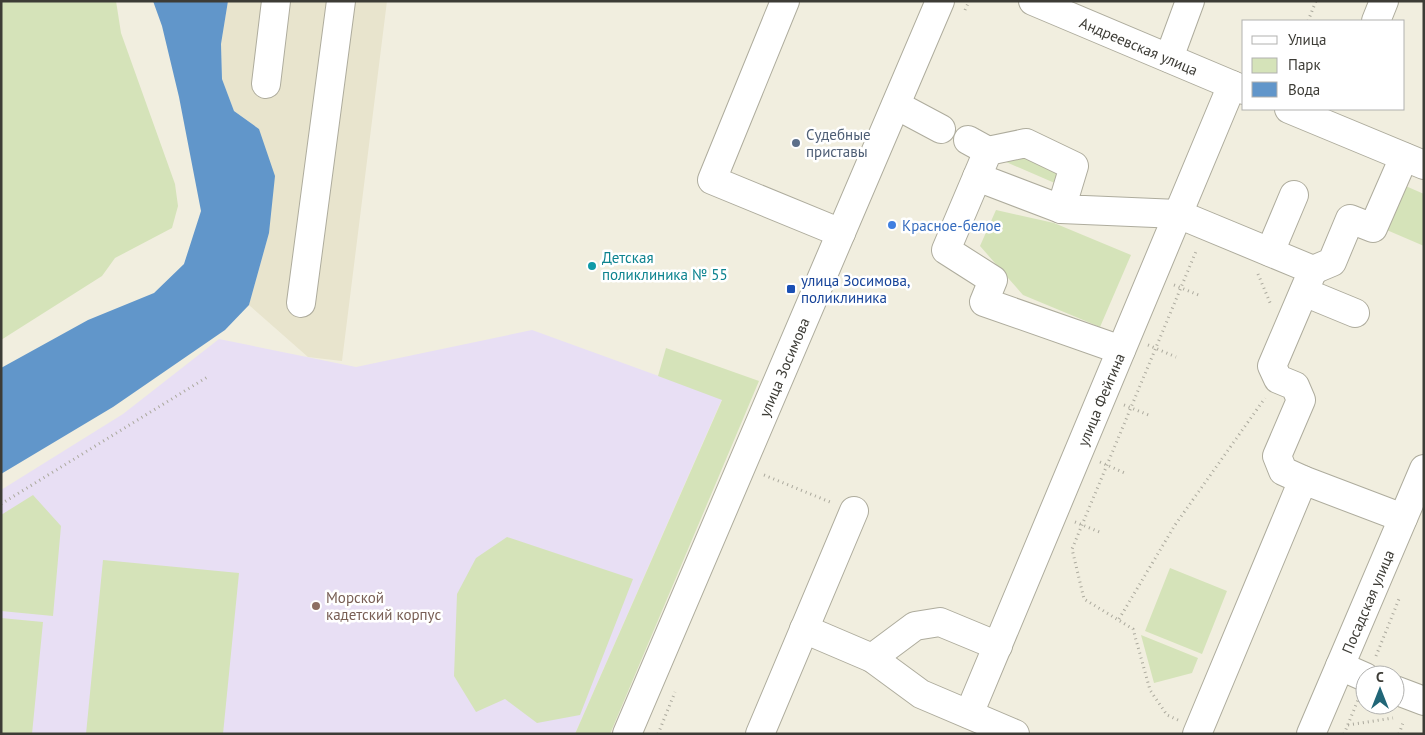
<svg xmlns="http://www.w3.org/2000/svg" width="1425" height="735" font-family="'PT Sans',sans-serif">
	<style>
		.built { fill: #e8e4cd }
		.education { fill: #e8dff4 }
		.green { fill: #d5e3b9 }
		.water { fill: #6196ca }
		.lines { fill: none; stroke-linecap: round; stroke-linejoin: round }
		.minor-casing { stroke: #aeac9d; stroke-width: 30 }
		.major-casing { stroke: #aeac9d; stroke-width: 30 }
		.path { stroke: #aba99d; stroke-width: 3; stroke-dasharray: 1 4; stroke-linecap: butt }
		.minor { stroke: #fff; stroke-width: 28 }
		.major { stroke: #fff; stroke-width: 28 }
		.service-dot { fill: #5c6f8a; stroke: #fff; stroke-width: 2 }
		.shop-dot { fill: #3f7fe0; stroke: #fff; stroke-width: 2 }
		.culture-dot { fill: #0f9aa8; stroke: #fff; stroke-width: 2 }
		.transit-dot { fill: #1a4fb4; stroke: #fff; stroke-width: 2 }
		.education-dot { fill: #8d6e63; stroke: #fff; stroke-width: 2 }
		.labels { text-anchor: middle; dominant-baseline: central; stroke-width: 5; stroke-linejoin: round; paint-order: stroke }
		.street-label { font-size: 15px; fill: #3d3c36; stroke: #fff }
		.service-label { font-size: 15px; fill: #4e5e75; stroke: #fff; text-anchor: start }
		.shop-label { font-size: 15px; fill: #366cbe; stroke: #fff; text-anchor: start }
		.culture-label { font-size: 15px; fill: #0d838f; stroke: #fff; text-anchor: start }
		.transit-label { font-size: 15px; fill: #164399; stroke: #fff; text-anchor: start }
		.education-label { font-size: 15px; fill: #785e54; stroke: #fff; text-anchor: start }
	</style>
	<rect width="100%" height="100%" fill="#f1eedf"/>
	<!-- built -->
	<path class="built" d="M228,1h159l-45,360 -34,-4 -59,-52 20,-72 -10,-104 -25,-18 -12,-32 -1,-35z"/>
	<!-- education -->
	<path class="education" d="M532,330l190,69 -147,335h-574v-244l122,-76 96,-75 137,28z"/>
	<!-- green -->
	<path class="green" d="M1,1h115l5,32 54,151 3,22 -6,22 -57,30 -13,18 -101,64z
		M1022,151l39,20 -4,13 -51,-22z
		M1401,184l23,10v52l-42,-18z
		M996,210l58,13 77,32 -31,72 -77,-32 -43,-49z
		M666,348l93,33 -149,353h-35l147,-334 -64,-24z
		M33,495l28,31 -8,90 -52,-5v-96z
		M507,537l126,42 -53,136 -43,8 -32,-24 -29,13 -22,-36 3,-82 19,-36z
		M103,560l136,13 -16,161h-137z
		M1170,568l57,23 -25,63 -57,-23z
		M1,618l42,4 -11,112h-31z
		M1141,635l57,23 -6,15 -38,10z"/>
	<!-- water -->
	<path class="water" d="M153,1h75l-7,43 1,35 12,32 25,18 16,47 -6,57 -20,72 -24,25 -112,77 -112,67v-106l87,-48 66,-27 30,-29 17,-53 -22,-114 -17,-71z"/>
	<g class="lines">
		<defs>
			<g id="minor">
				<path d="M785,1l-73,179 129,53"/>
				<path id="s1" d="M1033,1l211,89"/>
				<path d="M1376,21l8,-20"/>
				<path d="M1169,58l21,-57"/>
				<path d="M266,84l10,-83"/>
				<path d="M896,105l45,24"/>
				<path d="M1289,109l135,56"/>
				<path d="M968,140l20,11"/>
				<path d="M977,177l84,32"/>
				<path d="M1270,252l24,-57"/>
				<path d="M1313,270l19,-8 18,-43 23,9 31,-71"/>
				<path d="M1304,292l51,21"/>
				<path d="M301,303l40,-302"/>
				<path d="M1121,350l-137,-48 9,-22 -47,-30 42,-99 38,-8 48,23 -13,43 117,5 135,56 -41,96 6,13 17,7 6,14 -24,56 6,15 20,9"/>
				<path d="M804,629l68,29 49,36 94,40"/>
				<path d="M872,658l43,-32 25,-4 58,24"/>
				<path d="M1340,666l25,11"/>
				<path d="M1395,690l29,11"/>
				<path id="s2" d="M969,714l263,-629"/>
				<path d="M760,734l94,-223"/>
				<path d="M1197,734l106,-254 100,38"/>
				<path id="s3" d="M1311,734l113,-265"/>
			</g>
			<g id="major">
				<path id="s4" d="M627,734l313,-733"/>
			</g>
		</defs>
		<!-- minor casing -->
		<use href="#minor" class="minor-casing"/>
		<!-- major casing -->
		<use href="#major" class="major-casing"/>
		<!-- path -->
		<path class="path" d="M965,10l4,-9
			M1308,21l8,-20
			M1258,274l13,31
			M1174,285l27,11
			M1148,345l28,12
			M1124,405l27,11
			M1100,462l27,12
			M764,475l66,27
			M1,504l208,-128
			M1075,522l27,11
			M1119,619l56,-94 90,-127
			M1376,656l23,-57
			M1178,720l-11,-5 -17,-25 -17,-61 -49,-30 -12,-50 125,-300
			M1348,725l45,-7
			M658,734l17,-42
			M1344,734l14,-34
			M1399,734l5,-14"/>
		<!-- minor -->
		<use href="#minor" class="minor"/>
		<!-- major -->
		<use href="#major" class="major"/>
	</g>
	<!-- markers -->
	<circle class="service-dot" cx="796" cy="143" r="5"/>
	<circle class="shop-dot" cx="892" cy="225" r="5"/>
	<circle class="culture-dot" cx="592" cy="266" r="5"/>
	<rect class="transit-dot" x="786" y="284" width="10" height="10" rx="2.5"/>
	<circle class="education-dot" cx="316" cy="606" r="5"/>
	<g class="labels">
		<!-- street labels -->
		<g class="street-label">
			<text stroke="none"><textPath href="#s1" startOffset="115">Андреевская улица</textPath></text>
			<text stroke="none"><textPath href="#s4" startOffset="399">улица Зосимова</textPath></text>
			<text stroke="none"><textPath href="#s2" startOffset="341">улица Фейгина</textPath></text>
			<text stroke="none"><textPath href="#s3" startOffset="144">Посадская улица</textPath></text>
		</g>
		<!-- service labels -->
		<g class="service-label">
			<text x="806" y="134">Судебные<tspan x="806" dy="17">приставы</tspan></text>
		</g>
		<!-- shop labels -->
		<g class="shop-label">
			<text x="902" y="225">Красное-белое</text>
		</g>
		<!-- culture labels -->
		<g class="culture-label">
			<text x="602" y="257">Детская<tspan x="602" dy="17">поликлиника № 55</tspan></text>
		</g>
		<!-- transit labels -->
		<g class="transit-label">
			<text x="801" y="280">улица Зосимова,<tspan x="801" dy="17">поликлиника</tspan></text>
		</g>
		<!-- education labels -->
		<g class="education-label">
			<text x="326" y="597">Морской<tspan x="326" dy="17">кадетский корпус</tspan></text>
		</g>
	</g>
	<!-- border -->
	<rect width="1425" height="735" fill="none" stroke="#3d3c36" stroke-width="5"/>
	<!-- legend -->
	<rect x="1242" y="20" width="162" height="90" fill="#ffffff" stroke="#b1b1af"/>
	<rect x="1252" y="36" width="25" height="8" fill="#ffffff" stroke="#b1b1af"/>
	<text x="1288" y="45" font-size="15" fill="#3d3c36">Улица</text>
	<rect x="1252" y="58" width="25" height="15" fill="#d5e3b9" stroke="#b1b1af"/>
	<text x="1288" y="70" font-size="15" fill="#3d3c36">Парк</text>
	<rect x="1252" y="82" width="25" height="15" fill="#6196ca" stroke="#b1b1af"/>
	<text x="1288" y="95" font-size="15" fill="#3d3c36">Вода</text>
	<!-- north arrow -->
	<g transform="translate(1380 690)"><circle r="24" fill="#ffffff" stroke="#b1b1af"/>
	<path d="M0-4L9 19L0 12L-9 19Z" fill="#216677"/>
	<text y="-8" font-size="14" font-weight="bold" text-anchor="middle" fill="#3d3c36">С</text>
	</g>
</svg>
